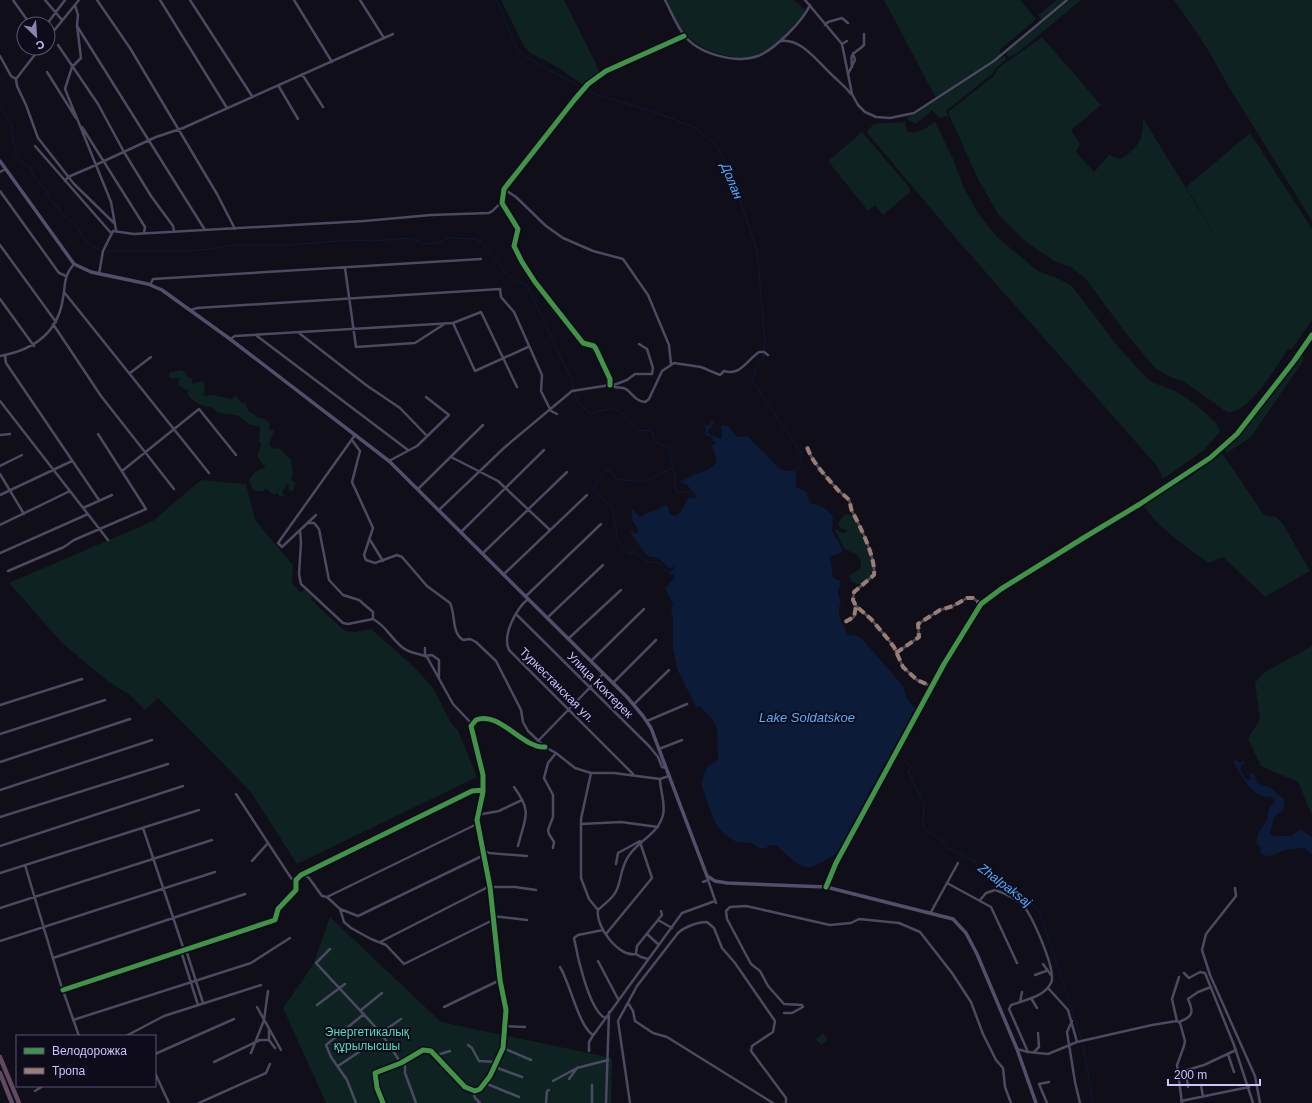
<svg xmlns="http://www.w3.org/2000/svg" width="1312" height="1103" font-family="Helvetica,sans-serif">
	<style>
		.green { fill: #0e2222 }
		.water { fill: #0b1b38 }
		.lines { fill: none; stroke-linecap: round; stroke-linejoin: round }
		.stream { stroke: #0b1b38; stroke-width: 1 }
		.minor { stroke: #4b4a61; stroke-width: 2.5 }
		.secondary { stroke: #514f6c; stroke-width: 3.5 }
		.motorway { stroke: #604961; stroke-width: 4.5 }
		.quiet { stroke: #9b7d72; stroke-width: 4; stroke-dasharray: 8 4; stroke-linecap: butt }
		.cycleway-casing { stroke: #0e0b1b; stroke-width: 8 }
		.cycleway { stroke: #419447; stroke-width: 5 }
		.labels { text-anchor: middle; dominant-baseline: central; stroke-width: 4; stroke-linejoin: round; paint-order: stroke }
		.street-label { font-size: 12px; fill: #ccc5ff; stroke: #0e0b1b }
		.park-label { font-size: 12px; fill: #52debc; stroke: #0e0b1b }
		.water-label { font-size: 13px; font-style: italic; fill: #53afff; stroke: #0e0b1b }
	</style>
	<rect width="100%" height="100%" fill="#100e18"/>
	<!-- green -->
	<path class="green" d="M501,0h63l36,72 -15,14 -26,-18 -30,-16 -5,-6z
		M667,0h127l11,10 2,-1c-4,8 -11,13 -16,19 -9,10 -18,20 -31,26 -20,10 -59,-3 -74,-19 -9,-9 -13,-24 -19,-35z
		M884,0h136l16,19 -37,32 2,3 -8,7 -57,37z
		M1057,0h8l-23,19 -4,-4z
		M1070,0h11l-65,54 -6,3 -3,-1v-4z
		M1174,0h138v221l-85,-137 -20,-36z
		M1042,37l59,68 -30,25 9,14 -4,8 18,20 15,-17 11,4c18,-10 24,-21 23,-41l80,131 -37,-62 64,-54 62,96v91l-21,30 -3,-1c-11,17 -40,66 -61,63l-44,-31 -11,-3 -17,-10 -27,-32 -43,-58 -14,-11 -17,-6 -28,-19 -28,-28 -20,-35 -30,-67 46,-36 3,-7z
		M1004,56l3,3 -11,9 -4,6 -46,37 2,5 -8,2 -8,-8 -16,14 -8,-4 -1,-3 10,-4z
		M905,122l2,9c11,4 19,-3 28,-9l19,39 10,27 14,25 19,24 41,34 21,8 13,7 47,62 26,28 7,6 23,9 19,12 22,20 4,9 -16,18 -41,29 -6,-13 -198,-224 -91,-108v-4l6,-6z
		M862,132l48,56 -1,5 -26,22 -8,-10 -7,6 -40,-50z
		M1303,353v8l-52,76 -24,16 -3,-4c30,-29 55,-61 79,-96z
		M180,370l5,2 3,6 3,-1 2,7 9,-3 3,2 -1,11 2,2 5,-1 20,4 4,-3 4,2v3l7,3 2,7 6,3 2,3 9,2 5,5 -1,5 5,2 -5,14 5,4 5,-1 12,12 2,15 -3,4 5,3 -1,8 -4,1 -2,-3 1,-4h-2l-5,8 2,3 -4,2 -3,-4 -3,2 -9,-7 -1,3h-8l-5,-4 -2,-7c6,-11 9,-8 17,-14l-4,-2 -5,-8 4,-11 -2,-5 1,-13c-4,-2 -6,-1 -9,-2 -5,-2 -9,-7 -13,-9 -10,-4 -18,1 -26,-9 -8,0 -22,-6 -25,-14l2,-2 -11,-6 2,-7h-11v-5z
		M1222,453l42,62 12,2 7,7 27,47 -45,26 -42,-40 -14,6c-24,-17 -50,-34 -66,-58l48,-29z
		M201,480l45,4 9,36 38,45 -1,18 8,9 5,-2 7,7 -1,3 34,31 10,1 16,-3 42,37 21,23 17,34 7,7 19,47 -180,87 -47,-73 -92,-93 -13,12 -15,-15 -20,-12 -48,-40 -53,-60 144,-62z
		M845,514l10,2c2,7 4,14 7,21 5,12 15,24 11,38l-13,10 -9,-4 -2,-5 12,-8c0,-17 -8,-13 -17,-20l-9,-18v-1l8,4 6,-2 -9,-3 -2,-5z
		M1312,646v169l-14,-33 -37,-16 -13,-27 12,-20 -5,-36 8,-10z
		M330,917l111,105 171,36 -1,45h-285l-43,-95 30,-43z
		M823,1033l5,7 -7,5 -6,-6z"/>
	<!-- water -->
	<path class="water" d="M713,420v5l-4,4 -2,4 15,6 -1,-14 7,1 10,11 10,-1c6,9 8,9 16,16 9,8 14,23 30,18l2,3v14l11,5c3,16 3,9 15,15 4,1 7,6 11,9l-1,15 11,19 -4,4 -9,2 3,22 8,3 -3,12 3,9c-6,13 2,21 7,33l10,1 5,4 40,46 4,13 8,9c-20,38 -41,75 -61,113 -4,7 -11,27 -17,32 -2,2 -23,14 -26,14 -21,3 -32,-32 -45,-19h-7l-8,-5 -15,-1 -14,-10 -7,-9 -13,-36v-8l6,-13 10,-6 -1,-32 -4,-8 -13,-14 -4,1 -19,-38 -4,-22v-30l-2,-6 2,-8 -8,-15 9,-10v-3l-6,-2 7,-5 -1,-3 -1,3h-4l-11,-10 -11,-2 -16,-22 -1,-3 7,3 1,-5 -6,-9v-11l8,8c8,-6 17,-5 25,-12l3,2 2,10v-3l5,2 5,-3 9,-16 4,2 4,-2 -9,-11 -9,-5h4l11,-7 14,-4 9,-8 -5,-16 4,-4 -3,-1 -1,-4 -5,-1 -2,-3 1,-4 -3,-5 5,2z
		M1236,760l4,3 3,-2 3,4 -4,-1 -2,6 7,10h4l-1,-5 3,-3 4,11 14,5 13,11v11l-10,7 -4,17 4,2h17l8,-6h3l10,7v18l-7,-7c-6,0 -13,1 -19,2 -11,3 -16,10 -26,3l1,-4 -5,-6 2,-10 9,-13 2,-11 6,-9 -3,-3c-4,-1 -9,0 -13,-2 -9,-4 -20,-24 -26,-33z"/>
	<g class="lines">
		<!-- stream -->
		<path class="stream" d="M497,0l20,50 14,10 61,33 68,21 36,14 21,18 15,30 25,74 8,91 -1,16 -9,12 -2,13 49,72 -1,10 -6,7
			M0,107l11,17 5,31 4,6 10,6 4,9 12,14 4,9 4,6 4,1 2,6 14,12 15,20 10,6
			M106,251h83l23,-2 21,-4h58l57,-5 26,1 37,-3 12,6 15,-1 11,-5 26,1 6,3 24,30 13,11 7,1 3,3 44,94 1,8
			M574,392l4,11 13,11c6,-1 11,-5 18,-5 15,-1 19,14 29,22l14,-1c0,18 16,12 19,22 0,1 -1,6 -1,7 0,4 3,7 4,12 2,7 -1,15 3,21h11l7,6
			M668,573l-9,-10 -12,-1 -13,-10 -4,1c-5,-2 -7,-8 -12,-12l-5,-29 -3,-7 -16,-14v-6l11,-14h5l7,8 26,3 30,-14
			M905,761l6,5v3l-3,2 16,32 -1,25 20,13 4,7c11,2 17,10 28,12l2,7 62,43 42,128
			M1083,1044l10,59"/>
		<!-- minor -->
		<path class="minor" d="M13,0l17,24
			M45,0l17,20
			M97,0l33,48 87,146 18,35
			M160,0l67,108
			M190,0l62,96
			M294,0l38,62
			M360,0l24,38
			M665,0c6,11 11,25 19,35 14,19 52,29 74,21 16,-6 45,-35 52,-51
			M805,0l37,44 10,50 6,11 7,7 11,5 14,1 24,-5 80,-52 73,-61
			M75,5l3,10 -1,10 4,33 -9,9 -7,22 46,113 5,28
			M47,24l18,-24
			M825,25l3,-3 14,-4 6,5
			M77,26l128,204
			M48,38l31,-38
			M781,41c20,-3 37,21 50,33 7,7 14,12 20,20
			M842,44l5,-3
			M58,45l40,59 26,48 27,44 22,30 1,5
			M40,48l-24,31 1,7 9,19 12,33 36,46 40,39
			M0,56l11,20 5,3
			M852,67c-2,-17 1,-11 12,-22v-11
			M47,72l29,46
			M302,74l21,33
			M848,74l7,-14 -2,-7
			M278,85l20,34
			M82,127l63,100 -1,6
			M35,146l76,87
			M0,172l6,-3
			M65,181l3,-4 21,-9 67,-31 27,-9 210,-94
			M504,189l12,8 30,29 17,12 30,13 30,8 25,36 21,50 2,19
			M0,191l59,82 7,3
			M0,245l56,77
			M345,268l11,79 59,-4 31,-20
			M99,274l4,-23 10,-20 21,3 230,-13 67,-6 58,-2c6,-2 7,-8 13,-10
			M150,285l3,-6 328,-20
			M64,292l145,181
			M0,299l34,47
			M191,310l6,-2 303,-19 1,8 13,15 28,63 -1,16 10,20 6,3
			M453,323l22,48 53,-24
			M53,324l48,72 73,93
			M299,333l67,52 34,23 27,28
			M257,336l151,114
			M230,339l5,-3 218,-13 28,-11 36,75
			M5,355l1,8 93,137
			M0,356c33,-6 58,-22 63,-58 3,-15 0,-21 11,-34
			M130,373l21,-16
			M610,385v-6l-14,-30 -2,-3 -11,-3 -48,-61 -13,-20 -8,-16 4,-17 -16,-26 2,-14 71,-90 13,-15 18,-13 78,-35
			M611,386l16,-6 8,-6h17l1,-6 -6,-19 -8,-5
			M0,401l108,139
			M0,435l10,-1
			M352,440l8,11 -8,31 21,46 -9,27 2,5 9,3 22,-8 5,2 25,29 23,17c6,12 1,29 13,37l7,-1 6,3 20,19 25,49 2,12 5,9 17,16 11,6 19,15 16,5h23l46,6 9,-3
			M807,447c6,17 19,29 30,42 3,4 9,7 12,11 2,3 1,8 3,11 8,15 24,47 22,64l-20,17 -1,8 3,6 15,13 16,19 7,9 9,20 14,13 16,7
			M451,457l47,24 52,49
			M389,461l28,-15 32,-31 -23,-18
			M0,466l22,-11
			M122,471l77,-62 37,46
			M0,474l24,40
			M418,489l65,-64
			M0,495l72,-34
			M83,508l29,-13
			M439,510l66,-63 67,-56 38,-6c5,4 11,1 16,4 7,5 9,12 19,13l4,-3 13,-28 12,-8 27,4 19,8 4,-4c17,5 23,-11 35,-19h5l4,3
			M316,515l-34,32 -4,-4 77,-108
			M309,523h5l5,6 10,51 14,15 16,5 14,12v7
			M0,525l70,-34
			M300,530l1,13 -2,31 2,10 42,39 5,1 25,-5c12,6 18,19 29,28 8,7 17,6 25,10l26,47 19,20
			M461,532l83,-82
			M370,540l13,21
			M0,553l88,-39
			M482,554l85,-82
			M8,571l56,-24 10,-7 72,-31 -48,-75
			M503,575l84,-80
			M525,597l76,-73
			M528,599c-12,10 -26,36 -19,51l124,124
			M516,614l133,132 9,11 4,10 4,1
			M547,618l56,-53
			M845,622l9,-5 2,-11
			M568,639l53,-49
			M425,648v8l7,-1 7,5v17
			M896,653l23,-16 -1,-13 22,-14 13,-4 14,-8h6l8,6
			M591,661l53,-52
			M613,683l43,-43
			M634,704l35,-34
			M0,705l82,-26
			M647,721l40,-17
			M0,734l105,-34
			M538,741l65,-67
			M659,749l23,-9
			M0,762l130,-43
			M591,773l-10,46v59l8,21 9,11
			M514,787c19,26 11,30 4,59
			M0,790l152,-50
			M236,794l55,84 5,4
			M477,815l22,-4 23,-11
			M0,817l168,-53
			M581,824l40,-2 37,5
			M143,828l41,122
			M0,846l183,-60
			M553,848l1,-6 -5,-8 -1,-4 5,-13v-22l-9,-17 4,-15 8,-10
			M484,850l5,3 38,3
			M252,861l16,-18
			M616,864l2,-11 22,-12
			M25,865l35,117 19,54
			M0,873l199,-63
			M303,874l6,4 13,18 5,1 150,-73
			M707,877l9,26
			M703,882l5,-2
			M947,883l44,24 26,56
			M490,887h25l21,3
			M826,887l10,-24 108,-199 37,-60 20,-15 84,-52 55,-33 70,-46 27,-24 57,-73 18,-26
			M1235,888l1,8 -30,38 -4,16 8,25 45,101 5,27
			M327,897l13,12 4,13 7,6 20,11 15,6 18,19 89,-44
			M980,900l6,-7 9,-3c7,2 21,9 27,14 10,11 35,67 29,79 -7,14 -26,17 -40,22l-2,4 19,43
			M0,908l212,-68
			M340,909l18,7 126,-61
			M931,912l27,-49
			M492,916l35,4
			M658,920l14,8
			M603,930l-25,5 -4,3c3,17 15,72 31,80
			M606,934l46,-56 -12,-36
			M647,934l12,11
			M0,941l215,-69
			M380,942l110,-56
			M330,949l-14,14 65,70 20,30
			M186,950l17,53
			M181,951l17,54
			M636,954l1,-8 25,-31 -1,-4
			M53,958l192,-64
			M648,959l-7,-2 -5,-3c-17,4 -41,-28 -38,-44 5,-5 13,-10 17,-17 7,-10 4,-25 15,-39 11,-15 28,-20 33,-39 3,-12 -3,-24 -3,-36
			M598,961l20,38
			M1043,964l8,11
			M560,967c10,16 19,60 33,68
			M1184,973l5,5 11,-6 5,1 29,72 19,58
			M1035,975l11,-4
			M1048,988l20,22 9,32
			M63,990l212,-70 3,-11 18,-19v-10l5,-5 171,-84 11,-1
			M1031,998l6,10
			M1020,1002l2,-10
			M628,1003l5,8 2,10 18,12 14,4 106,66
			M317,1005l28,-21
			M257,1007l24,43
			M444,1007l56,-27
			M361,1010l21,-17
			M784,1013h8l11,-6 -1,-2 -18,-1 -16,-18 -8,-15 -9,-7 -24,-45 -1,-8 4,-4 16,-1 84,19 21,-2 8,-4 40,4 21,9 32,41 19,29 12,32 13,26 7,8 2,19 6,16
			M73,1020l178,-57 39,-25
			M1072,1021l-5,11 8,50 5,21
			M1177,1021l-5,-22 7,-22
			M1179,1022c14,-5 15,-10 9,-23l10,-7 13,-5
			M504,1026l21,1
			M381,1033l20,-14
			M126,1036l38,-20 97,-31
			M269,1040l6,8
			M468,1045l4,3 7,13 18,1
			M503,1048l28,12
			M1017,1049l11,3 20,2 29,-12 75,-17 25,-4 3,2 5,18 -1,5 -7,19 5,38
			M589,1051v-9l3,-5 90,-124 33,-12
			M1034,1052l5,-5 -1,-14
			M251,1053l13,-33 4,-29
			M155,1054l79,-35
			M1228,1054l6,18
			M437,1055l13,-4
			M405,1061v12l11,30
			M214,1062l46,-22h9v-10
			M338,1066l21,-14
			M495,1067l27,10
			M1186,1071l2,16
			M155,1073l14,30
			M1177,1073l27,-8 32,-15
			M569,1079l8,-11 31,-8
			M553,1081l22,-12
			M485,1083l34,14
			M592,1085v18
			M1201,1085l2,12
			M35,1091l8,-5
			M473,1091l2,7 5,5
			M1181,1101l68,-14
			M199,1103l67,-30 4,-9
			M356,1103l-9,-23 -16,-23 -5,-12 38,-31
			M383,1103l-6,-15 -2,-15 26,-10 22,-13 8,1 34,36 10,4 5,-2 10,-13 13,-28 3,-38 -6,-30 -10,-93 -13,-67 6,-28v-17l-12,-49 5,-6c23,-10 47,29 69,27
			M546,1103l1,-12 2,-1
			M606,1103l3,-91
			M630,1103l-12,-82 19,-35 41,-53c6,-6 20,-11 29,-11l7,6 8,20 13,15 40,58 -2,11 -21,14 -1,5 35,47v5
			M1047,1103l-8,-19 10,-2"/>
		<!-- secondary -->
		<path class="secondary" d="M0,161l74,103 17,8 57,12 14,6 68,49 159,122 238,236 16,19 8,12 56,148 8,5 12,2 99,4 127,32 13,14 11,21 40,95 19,54"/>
		<!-- motorway -->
		<path class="motorway" d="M0,1057l19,46
			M0,1073l12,30"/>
		<!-- quiet -->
		<path class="quiet" d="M807,447c6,17 19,29 30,42 3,4 9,7 12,11 2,3 1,8 3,11 8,15 24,47 22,64l-20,17 -1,8 3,6 15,13 16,19 7,9 9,20 14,13 16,7
			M845,622l9,-5 2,-11
			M896,653l23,-16 -1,-13 22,-14 13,-4 14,-8h6l8,6"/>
		<defs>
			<path id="cycleway" d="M610,385v-6l-14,-30 -2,-3 -11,-3 -48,-61 -13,-20 -8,-16 4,-17 -16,-26 2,-14 71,-90 13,-15 18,-13 78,-35
				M826,887l10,-24 108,-199 37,-60 20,-15 84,-52 55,-33 70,-46 27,-24 57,-73 18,-26
				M63,990l212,-70 3,-11 18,-19v-10l5,-5 171,-84 11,-1
				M383,1103l-6,-15 -2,-15 26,-10 22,-13 8,1 34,36 10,4 5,-2 10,-13 13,-28 3,-38 -6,-30 -10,-93 -13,-67 6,-28v-17l-12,-49 5,-6c23,-10 47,29 69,27"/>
		</defs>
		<!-- cycleway casing -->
		<use href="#cycleway" class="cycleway-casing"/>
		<!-- cycleway -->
		<use href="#cycleway" class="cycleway"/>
	</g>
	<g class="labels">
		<!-- street labels -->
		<g class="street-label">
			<text transform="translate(557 685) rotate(45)">Туркестанская ул.</text>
			<text transform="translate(600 685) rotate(45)">Улица Коктерек</text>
		</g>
		<!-- park labels -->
		<g class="park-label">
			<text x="367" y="1032">Энергетикалық<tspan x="367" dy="14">құрылысшы</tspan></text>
		</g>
		<!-- water labels -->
		<g class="water-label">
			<text transform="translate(732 181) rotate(68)">Долан</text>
			<text x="807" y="717">Lake Soldatskoe</text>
			<text transform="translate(1005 885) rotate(37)">Zhalpaksaj</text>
		</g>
	</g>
	<!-- legend -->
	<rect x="16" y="1035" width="140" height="52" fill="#0e0b1b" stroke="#5a5576"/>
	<rect x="24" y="1048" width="20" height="6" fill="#419447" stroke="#5a5576"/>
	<text x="52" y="1055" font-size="12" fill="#ccc5ff">Велодорожка</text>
	<rect x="24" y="1068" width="20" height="6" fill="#9b7d72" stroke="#5a5576"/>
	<text x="52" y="1075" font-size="12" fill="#ccc5ff">Тропа</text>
	<!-- north arrow -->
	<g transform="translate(36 36) rotate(155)"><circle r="19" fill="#0e0b1b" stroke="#5a5576"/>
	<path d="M0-3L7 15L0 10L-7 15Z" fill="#8a85ae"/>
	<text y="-6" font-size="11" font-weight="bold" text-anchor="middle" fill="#ccc5ff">С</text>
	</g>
	<!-- scale -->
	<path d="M1168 1079v6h92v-6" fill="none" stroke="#ccc5ff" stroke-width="2"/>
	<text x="1174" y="1079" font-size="12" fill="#ccc5ff" stroke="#0e0b1b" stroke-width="3" paint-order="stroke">200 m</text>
</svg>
